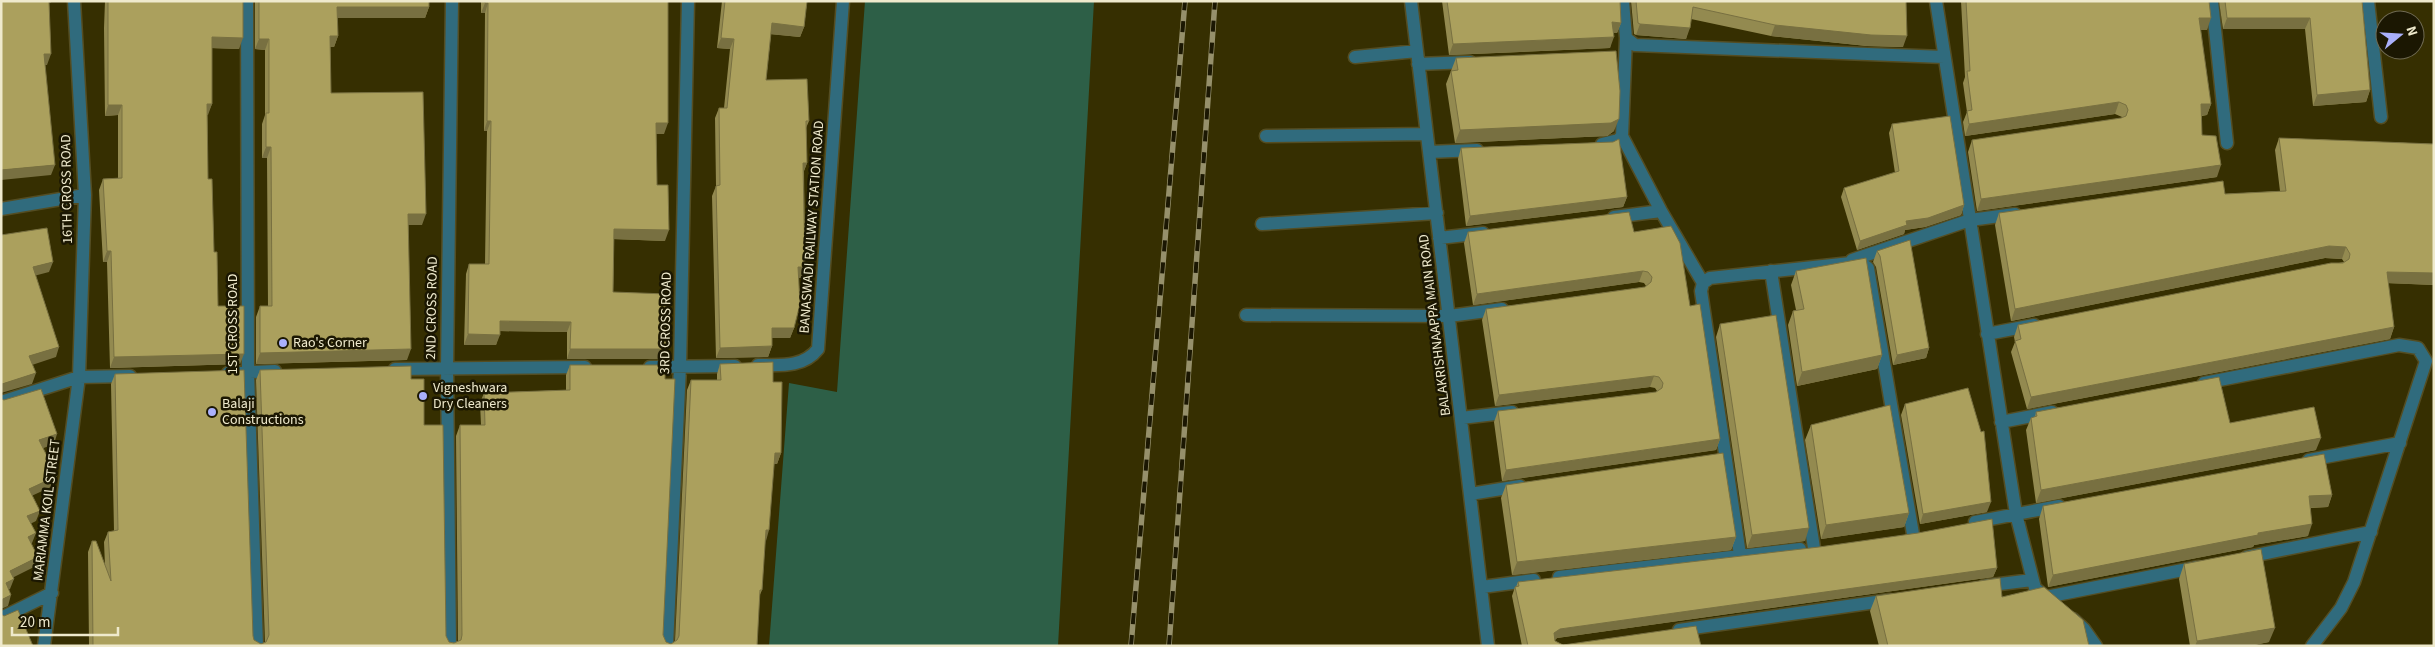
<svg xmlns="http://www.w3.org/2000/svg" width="2435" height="647" font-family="'Source Sans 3',sans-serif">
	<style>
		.green { fill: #2d5f47 }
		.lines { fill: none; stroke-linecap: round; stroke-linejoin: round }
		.minor-casing { stroke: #544d22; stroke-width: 15 }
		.minor { stroke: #306b7d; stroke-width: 12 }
		.rail-casing { stroke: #96906b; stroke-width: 5.5 }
		.rail { stroke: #1b1702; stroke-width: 4; stroke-dasharray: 11; stroke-linecap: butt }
		.wall { fill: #938a50 }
		.shaded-wall { fill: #787041 }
		.building { fill: #aba05d; stroke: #787041 }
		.poi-dot { fill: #aab0fb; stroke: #1b1702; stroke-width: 2 }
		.labels { text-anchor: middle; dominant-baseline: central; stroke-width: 5; stroke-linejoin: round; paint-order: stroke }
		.street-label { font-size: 14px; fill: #efeacd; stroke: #1b1702 }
		.poi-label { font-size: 14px; fill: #efeacd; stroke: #1b1702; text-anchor: start }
	</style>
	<rect width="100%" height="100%" fill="#362f01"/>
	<!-- green -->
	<path class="green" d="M865,1h229l-36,645h-289l20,-263 48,9z"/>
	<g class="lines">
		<defs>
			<path id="minor" d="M247,1l1,371 9,274
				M1411,1l77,645
				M1623,1l3,37 9,7 309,12
				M1936,1l80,513 19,74 13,11
				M2212,1l15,142
				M2368,1l13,116
				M1355,57l62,-6
				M1418,64l52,-2
				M1266,136l161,-2
				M1622,136l39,75 42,72
				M1602,144l16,-4 4,-4 4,-98
				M1429,152l48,-2
				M1,209l84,-14
				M1614,217l47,-6
				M1262,224l175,-11
				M1439,238l44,-5
				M1852,260l118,-40 45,-6
				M1771,271l43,277
				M1246,315l203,1 53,-7
				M1987,334l47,-9
				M758,365c22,0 45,3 60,-16l25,-348
				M650,367l85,-1
				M395,369l190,-2
				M228,373l47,-2
				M2204,383l195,-38 19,3 8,13 -72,221 -13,26 -29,38
				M1,402l78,-25 51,-1
				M1461,418l51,-6
				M2001,422l51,-10
				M2309,460l91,-17
				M1470,494l50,-8
				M1975,522l84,-16
				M1740,555l-39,-264 2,-8 7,-5 150,-16 8,6 45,266
				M2247,557l124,-25
				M1559,577l241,-28
				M1984,586l48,-6
				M1482,587l52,-7
				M2046,597l152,-30
				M1,618l51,-25
				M2073,619l11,10 12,17
				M1679,630l211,-30
				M44,646l35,-269 6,-182 -11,-194
				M450,646l-3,-279 5,-366
				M667,646l13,-279 8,-366"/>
		</defs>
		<!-- minor casing -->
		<use href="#minor" class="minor-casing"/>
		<!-- minor -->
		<use href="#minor" class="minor"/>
		<defs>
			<path id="rail" d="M1131,646l54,-645
				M1169,646l46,-645"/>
		</defs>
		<!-- rail casing -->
		<use href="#rail" class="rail-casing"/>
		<!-- rail -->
		<use href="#rail" class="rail"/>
	</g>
	<!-- wall -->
	<path class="wall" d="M105,1h138l-4,48 -27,-1v56l-5,11 1,64 10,127 22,58 -130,4 -3,-106h-4l-4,-72 4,-11 15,-1v-63l-13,1 -1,-88z
		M255,1h174v6l-4,11h-88l1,18 -4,11h-4l1,46 91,132h-14l-1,135 -151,4v-47l4,-11h8l-1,-148h-5v-34l3,-9v-65l-10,-1z
		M481,1h187l-4,133h-8l1,51 8,56 -51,-2 -1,53 49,67h-95v-27l-67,-1 -4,14h-32l2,-71 3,-10h16l2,-133h-3l1,-118h-4z
		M722,1h85l-3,26 -4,10 -29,-3 -5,46 43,41 -3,7 1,35 -3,8 1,96 -3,11h-3l-5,50 -4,10h-18v8l-4,11 -52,1 -4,-162 4,-10 -1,-68 4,-10h5l6,-59 -13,-1z
		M1442,1h178l1,22 -4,10h-4l-3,15 -161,7z
		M1631,1h275l-3,46 -36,-1 -96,-10 -80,-17 -5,20 -50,-4 -2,-1z
		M1961,1h248l-2,29h-7l11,74 -4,11 -5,1v19l15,42 -240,34 -9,-59 4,-12 150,-22v-1l-7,-3 -150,22 -2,-14 4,-10 -4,-29 2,-6z
		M2219,1h143l8,89 -4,12 -53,4 -8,-77h-82z
		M1456,58l158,73 -7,5 -152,7 -9,-59z
		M1892,124l72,81 -3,10 -36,12 -20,3 -1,4 -47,16 -16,-53 3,-9 51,-15 -6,-40z
		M2279,138l155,6v141l-46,-2 6,44 -4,12 -363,70 -16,-57 4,-10 -1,-5 4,-12 326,-63 -2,-3 -17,-1 -314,63 -16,-96 4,-12 226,-19 55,-3 -5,-41z
		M1613,142l14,55 -4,10 -157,19 -8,-67 3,-11z
		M1468,232h166l56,74 30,133 -4,11 -214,31 -8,-59 4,-11 158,-19 1,-1 -2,-3 -5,-1 -155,19 -13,-86 4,-11 159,-22 1,-1 -2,-3 -5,-1 -166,23 -9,-62z
		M1877,251l52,97 -3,10 -33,7 -17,-98 -3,-5z
		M1796,271l86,84 -5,14 -80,17 -9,-61 5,-14 3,-1 -5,-25z
		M1720,324l85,217 -58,7 -31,-211z
		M720,364l53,18 8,71 -4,11h-3l-9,77 -3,49 -3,7 -2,49h-668l-1,-94 4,-11 13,25 -1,-24 4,-10 6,-1 -3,-147 4,-10 138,262 1,4 7,4 4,-2 -9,-262 4,-10 151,9 13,46 22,211 3,6 5,1 4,-2 -2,-205 4,-11h21l-1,-22 4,-10 82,-3v-15l4,-10 93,270 3,7 5,2 4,-3 12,-251 4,-10h26v-6z
		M1905,404l76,28 6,80 -67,12 -19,-109z
		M2036,412l194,11 86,27 -280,53 -10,-73 5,-12 4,-1z
		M1811,425l98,88 -5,14 -83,12 -16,-99z
		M1506,485l230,52 -5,13 -219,25 -11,-77z
		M2332,495l-4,12 -17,1 -3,28 -54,9 -1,2 -205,40 -9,-68 4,-13z
		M2184,564l85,78 -20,4h-59l-11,-67z
		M1997,568l-4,9 -436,61 -2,2v1l8,4 138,1h-179l-10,-50 3,-9h1l2,-5z
		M1876,596l126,1 87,49h-210l-9,-35z"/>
	<!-- shaded-wall -->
	<path class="shaded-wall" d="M485,3h3l-3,10h-4z
		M337,7h92l-4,11h-92z
		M2199,18h12l-4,12h-13z
		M2227,18h83l-5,11h-82z
		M1612,22l9,1 -4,10h-9z
		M772,23l32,4 -4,10 -32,-3z
		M1640,24l50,4 -4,11 -50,-4z
		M1775,25l132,11 -4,11 -36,-1 -96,-10z
		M330,36h8l-4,11h-8z
		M212,37l31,1 -4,11 -31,-1z
		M1614,37l-4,11 -161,7 4,-11z
		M721,38l13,1 -4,10 -13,-1z
		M259,39h10l-4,11 -10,-1z
		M44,54h7l-4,11h-6z
		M2370,90l-4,12 -53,4 4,-11z
		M2119,102l-4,12 -150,22 4,-12z
		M207,104h5l-4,11h-5z
		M2201,104h10l-4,11 -10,1z
		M108,105h14l-4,10 -13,1z
		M1619,119l-5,12 -7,5 -152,7 5,-13z
		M487,121h4l-4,10h-3z
		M656,123h12l-4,11h-12z
		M266,147h5l-4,11h-5z
		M803,163h4l-4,10z
		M55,165l-4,10 -50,5v-10z
		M2221,165l-4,12 -240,34 4,-12z
		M1627,197l-4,10 -157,19 4,-10z
		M1964,205l-3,10 -36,12 -20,3 -1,4 -47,16 3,-9 46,-20z
		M408,214h18l-4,11h-18z
		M614,229l55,1 -4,11 -54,-2z
		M2329,246l17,1 -4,12 -17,-1 -314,63 4,-12z
		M107,251h4l-4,11h-4z
		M53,262l-4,10 -19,5 3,-10z
		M798,267h7l-3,11h-7z
		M1643,271l-4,11 -166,23 4,-11z
		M2387,272l47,1v12l-51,-2z
		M500,321l71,1 -4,10 -71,-1z
		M2394,327l-4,12 -363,70 4,-12z
		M772,328h22l-4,10h-22z
		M468,334l32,1 -4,10h-32z
		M772,346l-4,11 -52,1 4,-10z
		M59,347l-3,10 -30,10 3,-11z
		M1929,348l-3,10 -33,7 4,-10z
		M411,349l-4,11 -151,4 4,-11z
		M570,349h96l-4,10h-95z
		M244,354l-4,10 -130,4 4,-11z
		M1882,355l-5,14 -80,17 5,-14z
		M36,373l-4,11 -31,9v-8l1,-1z
		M1654,376l-4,11 -155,19 4,-11z
		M57,434l-3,10 -18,7 3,-11z
		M2321,438l-5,12 -280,53 5,-13z
		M1720,439l-4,11 -214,31 4,-11z
		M775,453h6l-4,11h-6z
		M57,476l-4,10 -28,13 4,-10z
		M2332,495l-4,12 -23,1 4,-12z
		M1991,502l-4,10 -67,12 3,-10z
		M40,511l-4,10 -12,6 3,-11z
		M1909,513l-5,14 -83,12 5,-14z
		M2312,524l-4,12 -54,9 -1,2 -205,40 5,-12 205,-42z
		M1809,528l-4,13 -58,7 5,-13z
		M766,530h3l-3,11z
		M36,533l-4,10 -8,5 4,-11z
		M1736,537l-5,13 -219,25 5,-13z
		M38,557l-4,10 -28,14 4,-10z
		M1997,568l-4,9 -436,61 -6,5 3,-10 6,-4z
		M14,579l-4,10 -8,4 4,-10z
		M11,595l-3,11 -7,3v-9z
		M2275,628l-6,14 -20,4h-54l2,-5z"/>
	<!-- building -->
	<path class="building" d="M1,1h50v1h-2l2,52h-7l11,111 -54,5z
		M108,1h135v37l-31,-1v67h-5l1,75h4l2,73h3l1,54h26v48l-130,3 -3,-106h-4l-4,-72 19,-1v-73h-14z
		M259,1h170v6h-92l1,29h-8l1,57 92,-1 3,122h-18l3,135 -151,4v-47h12l-1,-159h-5v-34h3v-74h-10z
		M485,1h183v122h-12l1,62h11l1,45 -55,-1 -1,63 54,2 -1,55h-96l1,-27 -71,-1v14l-32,-1 1,-70h20l2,-143h-4l1,-118h-3z
		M725,1h82l-3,26 -32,-4 -6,57 41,-1 2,42h-3l1,42h-4l2,104h-7l2,37 -6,24h-22v18l-52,2 -4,-162 4,-1 -1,-77h8l7,-69 -13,-1z
		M1447,1h173l1,22 -9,-1 2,15 -161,7z
		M1636,1h270l1,35 -36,-1 -96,-10 -82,-18 -3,21 -50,-4 -2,-1z
		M1966,1h243l2,17h-12l12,86h-10l1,31 14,1 5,29 -240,34 -9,-59 149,-22 5,-2 2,-6 -2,-5 -7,-3 -150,22 -2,-13 5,-1 -5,-39h3z
		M2225,1h137l8,89 -53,5 -7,-77h-83z
		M1616,51l4,40 -1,28 -8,4 -151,7 -9,-59 7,-1 -2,-12z
		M1950,116l14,89 -36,13 -22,3 1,4 -47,16 -16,-53 55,-17 -7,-47z
		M2279,138l155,6v129l-47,-1 7,55 -363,70 -16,-56 6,-2 -3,-14 313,-62h12l6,-4 1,-5 -4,-7 -17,-1 -314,63 -16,-96 224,-32 2,13 61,-3z
		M1619,139l8,58 -157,19 -9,-68 152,-6z
		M1629,212l5,20 37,-6 9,17 10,63 10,-2 20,135 -214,31 -8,-59 158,-19 6,-4 1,-5 -4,-6 -5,-1 -155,19 -13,-86 159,-22 6,-5 1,-5 -4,-5 -5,-1 -166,23 -9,-62z
		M47,228l6,34 -20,5 26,80 -30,9 7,17 -34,11 -1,1v-150z
		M1910,240l19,108 -32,7 -17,-99 -3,-5z
		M1866,258l16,97 -80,17 -9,-61 11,-2 -8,-38z
		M1776,315l33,213 -57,7 -32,-211z
		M773,362v20h9l-1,71h-6l-6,77h-3l-4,60h-2l-3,56h-664l-1,-105h4l15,40 -3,-49 10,-2 -3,-156 129,-4 9,266 1,4 7,4 5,-2 3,-7 -9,-265 151,-4v13h13v46h19l3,211 3,6 5,1 7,-3 1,-5 -2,-210h25l-1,-32 86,-3v-25h95v14h10l-12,256 3,7 5,2 6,-4 2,-4 12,-256h30l-1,-16z
		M2219,377l11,46 84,-16 7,31 -280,52 -10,-72 6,-2 -1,-4z
		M1968,388l13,44 3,-1 7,71 -68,12 -18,-110z
		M41,389l16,45 -18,6 18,36 -28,13 11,22 -13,5 9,17 -8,4 10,20 -28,14 4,8 -8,4 5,12 -10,5v-201l3,1z
		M1890,405l19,108 -83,12 -15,-100z
		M1723,453l13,84 -219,25 -11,-77z
		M2324,454l8,41 -23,1 3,28 -54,9v2l-205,40 -10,-69z
		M1992,519l5,49 -437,61 -6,4 1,8 8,4 133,-19 5,20h-173l-13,-59 4,-1 -1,-4 301,-35 99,-14z
		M2261,549l14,79 -78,13 -13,-77z
		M2000,578l2,19 42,-10 39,33 6,26h-201l-12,-50z
		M18,610l15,36h-32v-32l3,2z"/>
	<!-- markers -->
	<g class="poi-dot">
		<circle cx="283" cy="343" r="5"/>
		<circle cx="423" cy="396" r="5"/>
		<circle cx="212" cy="412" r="5"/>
	</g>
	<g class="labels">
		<!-- street labels -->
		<g class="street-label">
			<text transform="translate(67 189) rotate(-91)">16TH CROSS ROAD</text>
			<text transform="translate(812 227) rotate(-86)">BANASWADI RAILWAY STATION ROAD</text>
			<text transform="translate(432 308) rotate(-89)">2ND CROSS ROAD</text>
			<text transform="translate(666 323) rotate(-89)">3RD CROSS ROAD</text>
			<text transform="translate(233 324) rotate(-90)">1ST CROSS ROAD</text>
			<text transform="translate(1435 325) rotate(-97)">BALAKRISHNAAPPA MAIN ROAD</text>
			<text transform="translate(47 510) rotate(-83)">MARIAMMA KOIL STREET</text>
		</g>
		<!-- poi labels -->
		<g class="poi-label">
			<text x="293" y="343">Rao's Corner</text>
			<text x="433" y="388">Vigneshwara<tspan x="433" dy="16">Dry Cleaners</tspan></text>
			<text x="222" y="404">Balaji<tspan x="222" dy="16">Constructions</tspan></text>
		</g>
	</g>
	<!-- border -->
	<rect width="2435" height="647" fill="none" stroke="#efeacd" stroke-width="5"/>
	<!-- north arrow -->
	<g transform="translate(2400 35) rotate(72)"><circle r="24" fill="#1b1702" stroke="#706b53"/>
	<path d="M0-4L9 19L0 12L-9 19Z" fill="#aab0fb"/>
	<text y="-8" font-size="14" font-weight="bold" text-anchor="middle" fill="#efeacd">N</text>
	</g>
	<!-- scale -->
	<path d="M12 627v8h106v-8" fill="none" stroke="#efeacd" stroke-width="2.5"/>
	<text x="20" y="627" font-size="15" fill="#efeacd" stroke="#1b1702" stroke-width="4" paint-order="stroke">20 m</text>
</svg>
